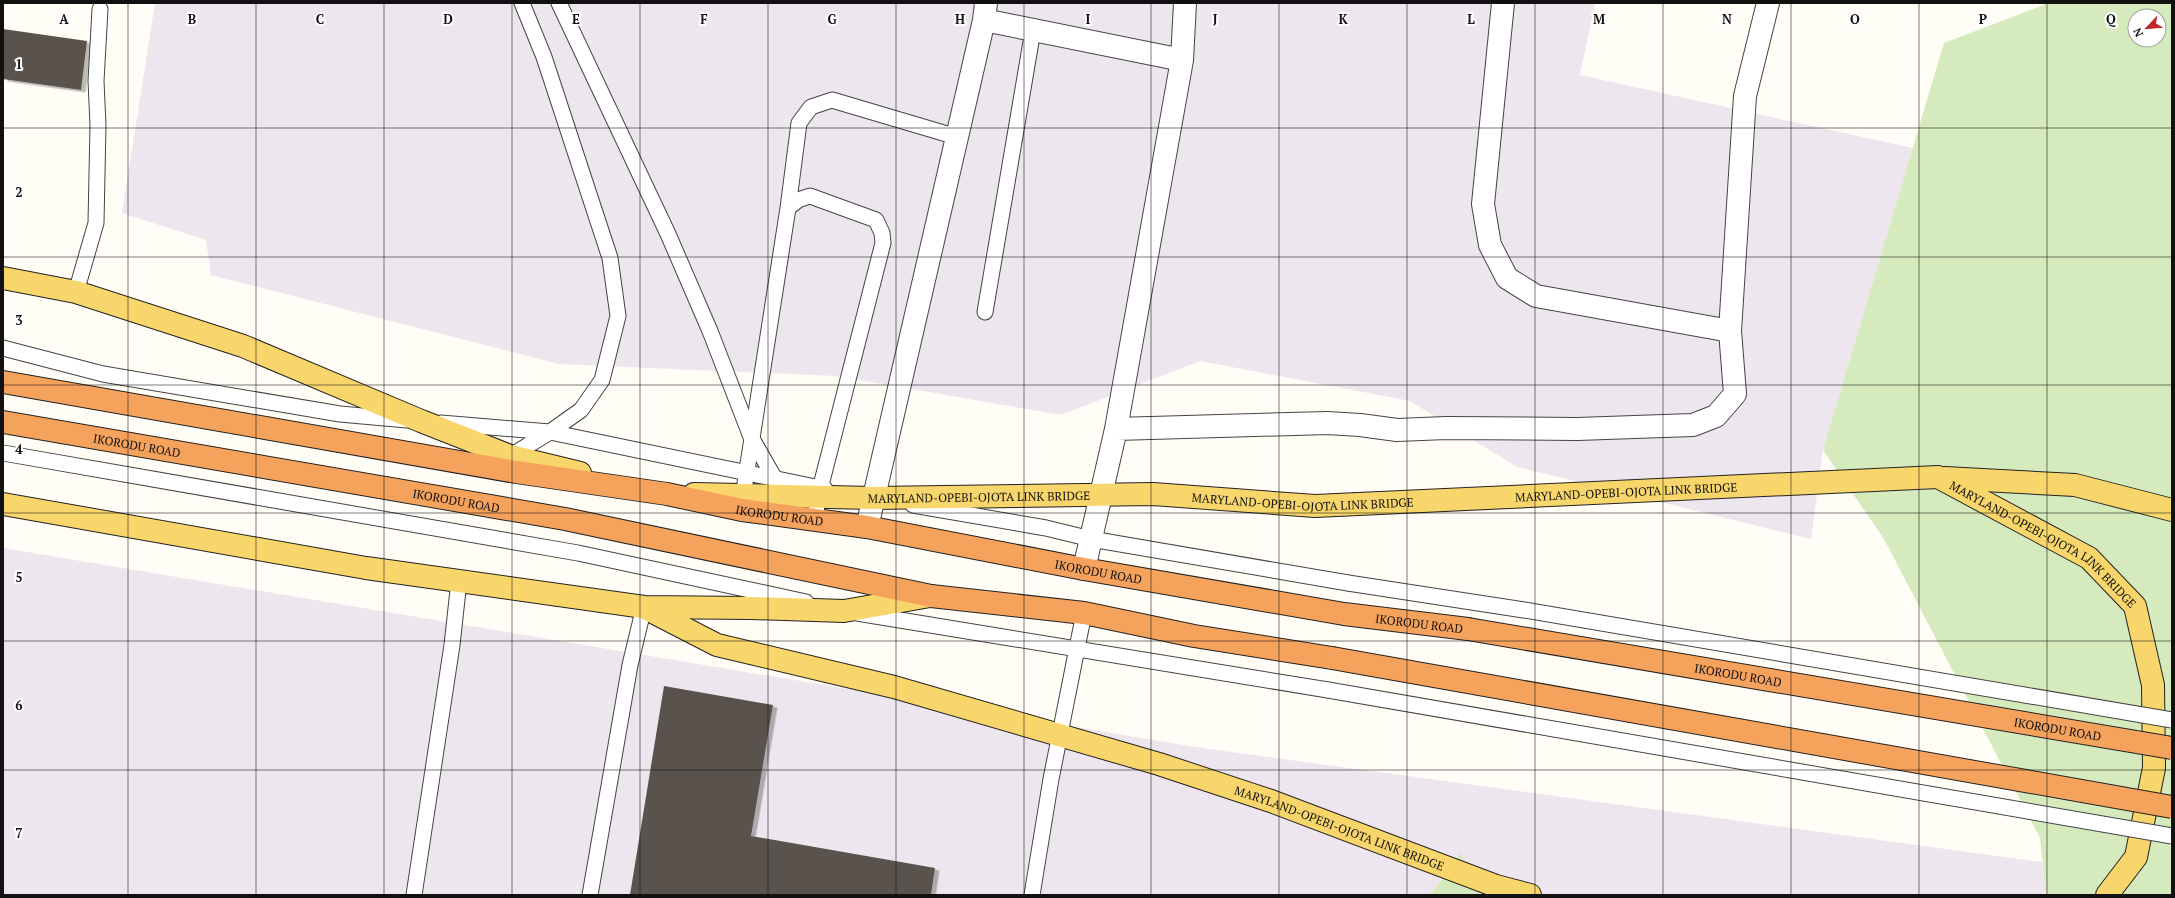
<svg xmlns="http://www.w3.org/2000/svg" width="2175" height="898" font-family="'PT Serif',serif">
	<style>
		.industrial { fill: #eee6ef }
		.green { fill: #d5ebbd; fill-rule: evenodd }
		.building { fill: #5a524d; filter: url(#shadow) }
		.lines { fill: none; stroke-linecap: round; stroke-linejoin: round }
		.lane-casing { stroke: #444; stroke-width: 17 }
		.street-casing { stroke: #444; stroke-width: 24 }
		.primary-casing { stroke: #222; stroke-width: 24 }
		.highway-casing { stroke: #222; stroke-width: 24 }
		.lane { stroke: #fff; stroke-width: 15 }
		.street { stroke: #fff; stroke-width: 22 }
		.primary { stroke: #f9d66b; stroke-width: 22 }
		.highway { stroke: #f5a25d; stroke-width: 22 }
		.lane-bridge-casing { stroke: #444; stroke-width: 17; stroke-linecap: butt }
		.highway-bridge-casing { stroke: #222; stroke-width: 24; stroke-linecap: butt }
		.lane-bridge { stroke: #fff; stroke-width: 15 }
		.highway-bridge { stroke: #f5a25d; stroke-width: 22 }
		.grid { fill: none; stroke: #111; stroke-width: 1; stroke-opacity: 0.55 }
		.labels { text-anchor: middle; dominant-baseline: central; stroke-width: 4; stroke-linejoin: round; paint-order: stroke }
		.street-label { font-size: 12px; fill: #111; stroke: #fff }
		.grid-label { font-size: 13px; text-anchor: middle; font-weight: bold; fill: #111; stroke: #fff; stroke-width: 4; stroke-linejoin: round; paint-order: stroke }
	</style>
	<defs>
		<filter id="shadow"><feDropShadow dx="4.5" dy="2.5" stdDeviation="0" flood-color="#0004"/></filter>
	</defs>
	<rect width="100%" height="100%" fill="#fffdf5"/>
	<!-- industrial -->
	<path class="industrial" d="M155,3h1440l-15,72 333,73 -90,302 -12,89 -294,-72 -107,-66 -210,-40 -139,54 -225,-39 -277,-12 -348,-89 -5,-35 -84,-27z
		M3,548l1199,200 840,114 4,33h-566l-19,-41 -31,41h-1427z"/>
	<!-- green -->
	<path class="green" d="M2049,3h123v892h-126l-6,-57 -156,-299 -61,-89 121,-407zM2135,16h24v24h-24z
		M1461,853l19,42h-50z"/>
	<!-- building -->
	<path class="building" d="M3,29l84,12 -6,49 -78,-11z
		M664,686l109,19 -22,131 184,32 -4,27h-301z"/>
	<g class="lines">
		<defs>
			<path id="lane" d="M559,3l109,231 42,97 41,106 28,49
				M788,208l11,-85 12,-16 21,-7 125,37
				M76,292l20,-69 2,-98 -2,-44 4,-72
				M985,312l48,-282
				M3,348l100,26 237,40 67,6
				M441,423l109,9 275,57
				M3,453l575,100 228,49
				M507,458l43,-26 31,-22 21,-30 16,-64 -8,-58 -66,-201 -22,-54
				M745,483l43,-275 10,-8 12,-4 66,24 6,13 1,10 -65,254 -3,23
				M913,505l133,23 45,11 257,44
				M857,613l471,77
				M414,895l38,-250 7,-64
				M590,895l40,-230 14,-58
				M1032,895l19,-116 33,-166"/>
			<path id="street" d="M1503,3l-20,201 7,41 17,33 29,18 194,35
				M984,20l198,40
				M1116,429l211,-6 33,2 37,5 49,-2 131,1 116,-4 23,-9 19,-22 -5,-63 15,-235 23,-93
				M867,527l117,-507 2,-17
				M1084,569l32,-140 66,-369 3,-57"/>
			<g id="primary">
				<path d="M3,278l73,14 167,54 178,75 89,35 70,17"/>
				<path d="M1945,478l130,7 97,25"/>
				<path id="s1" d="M694,494l179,4 280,-4 162,12 623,-29 151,81 46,48 18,79 1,83 -18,89 -29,38"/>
				<path d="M3,504l363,64 278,39 108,1 92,3 86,-15"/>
				<path id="s2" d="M647,609l70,36 177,42 265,77 112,37 225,85 34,9"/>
			</g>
			<g id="highway">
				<path id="s3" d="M3,382l513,90 151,22 75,16 125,17 217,42 260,45 124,15"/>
				<path id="s4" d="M3,422l562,97 366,77 153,17 110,23 138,22"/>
			</g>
		</defs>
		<!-- lane casing -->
		<use href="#lane" class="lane-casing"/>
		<!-- street casing -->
		<use href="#street" class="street-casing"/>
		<!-- primary casing -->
		<use href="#primary" class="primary-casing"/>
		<!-- highway casing -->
		<use href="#highway" class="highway-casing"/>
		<!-- lane -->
		<use href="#lane" class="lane"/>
		<!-- street -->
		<use href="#street" class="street"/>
		<!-- primary -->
		<use href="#primary" class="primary"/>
		<!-- highway -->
		<use href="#highway" class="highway"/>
		<defs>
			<path id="lane-bridge" d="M1348,583l176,27 648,110
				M1328,690l844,146"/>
			<g id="highway-bridge">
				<path id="s5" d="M1468,629l704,119"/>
				<path d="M1332,658l840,149"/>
			</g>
		</defs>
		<!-- lane-bridge casing -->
		<use href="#lane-bridge" class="lane-bridge-casing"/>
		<!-- highway-bridge casing -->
		<use href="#highway-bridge" class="highway-bridge-casing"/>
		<!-- lane-bridge -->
		<use href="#lane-bridge" class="lane-bridge"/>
		<!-- highway-bridge -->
		<use href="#highway-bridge" class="highway-bridge"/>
	</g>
	<!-- grid -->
	<path class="grid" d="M128,3v892M256,3v892M384,3v892M512,3v892M640,3v892M768,3v892M896,3v892M1024,3v892M1151,3v892M1279,3v892M1407,3v892M1535,3v892M1663,3v892M1791,3v892M1919,3v892M2047,3v892M3,128h2169M3,257h2169M3,385h2169M3,513h2169M3,641h2169M3,770h2169"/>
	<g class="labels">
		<!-- street labels -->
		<g class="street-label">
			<text stroke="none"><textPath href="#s4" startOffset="136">IKORODU ROAD</textPath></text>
			<text stroke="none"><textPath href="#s1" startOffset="933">MARYLAND-OPEBI-OJOTA LINK BRIDGE</textPath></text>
			<text stroke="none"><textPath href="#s1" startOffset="285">MARYLAND-OPEBI-OJOTA LINK BRIDGE</textPath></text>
			<text stroke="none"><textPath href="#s1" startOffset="609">MARYLAND-OPEBI-OJOTA LINK BRIDGE</textPath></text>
			<text stroke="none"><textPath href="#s4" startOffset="460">IKORODU ROAD</textPath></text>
			<text stroke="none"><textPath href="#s3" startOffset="788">IKORODU ROAD</textPath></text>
			<text stroke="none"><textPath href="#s1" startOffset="1371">MARYLAND-OPEBI-OJOTA LINK BRIDGE</textPath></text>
			<text stroke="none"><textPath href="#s3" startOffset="1112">IKORODU ROAD</textPath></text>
			<text stroke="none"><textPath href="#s3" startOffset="1437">IKORODU ROAD</textPath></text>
			<text stroke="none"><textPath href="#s5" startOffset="274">IKORODU ROAD</textPath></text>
			<text stroke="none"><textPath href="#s5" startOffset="598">IKORODU ROAD</textPath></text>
			<text stroke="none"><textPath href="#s2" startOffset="728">MARYLAND-OPEBI-OJOTA LINK BRIDGE</textPath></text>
		</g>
	</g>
	<g class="grid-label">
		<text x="64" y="24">A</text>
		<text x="192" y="24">B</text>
		<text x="320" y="24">C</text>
		<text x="448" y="24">D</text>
		<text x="576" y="24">E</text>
		<text x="704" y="24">F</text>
		<text x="832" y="24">G</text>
		<text x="960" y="24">H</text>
		<text x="1088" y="24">I</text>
		<text x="1215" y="24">J</text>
		<text x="1343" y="24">K</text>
		<text x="1471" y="24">L</text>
		<text x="1599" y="24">M</text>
		<text x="1727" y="24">N</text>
		<text x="1855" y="24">O</text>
		<text x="1983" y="24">P</text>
		<text x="2111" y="24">Q</text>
		<text x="19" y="69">1</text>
		<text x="19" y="197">2</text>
		<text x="19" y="325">3</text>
		<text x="19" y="454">4</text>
		<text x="19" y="582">5</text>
		<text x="19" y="710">6</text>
		<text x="19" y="838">7</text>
	</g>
	<!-- border -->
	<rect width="2175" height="898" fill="none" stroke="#111111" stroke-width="8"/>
	<!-- north arrow -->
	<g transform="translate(2147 28) rotate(244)"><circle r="19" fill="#ffffff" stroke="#a0a0a0"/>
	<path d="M0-3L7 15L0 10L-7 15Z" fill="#c4262e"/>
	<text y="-6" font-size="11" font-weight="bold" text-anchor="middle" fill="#111111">N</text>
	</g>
</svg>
